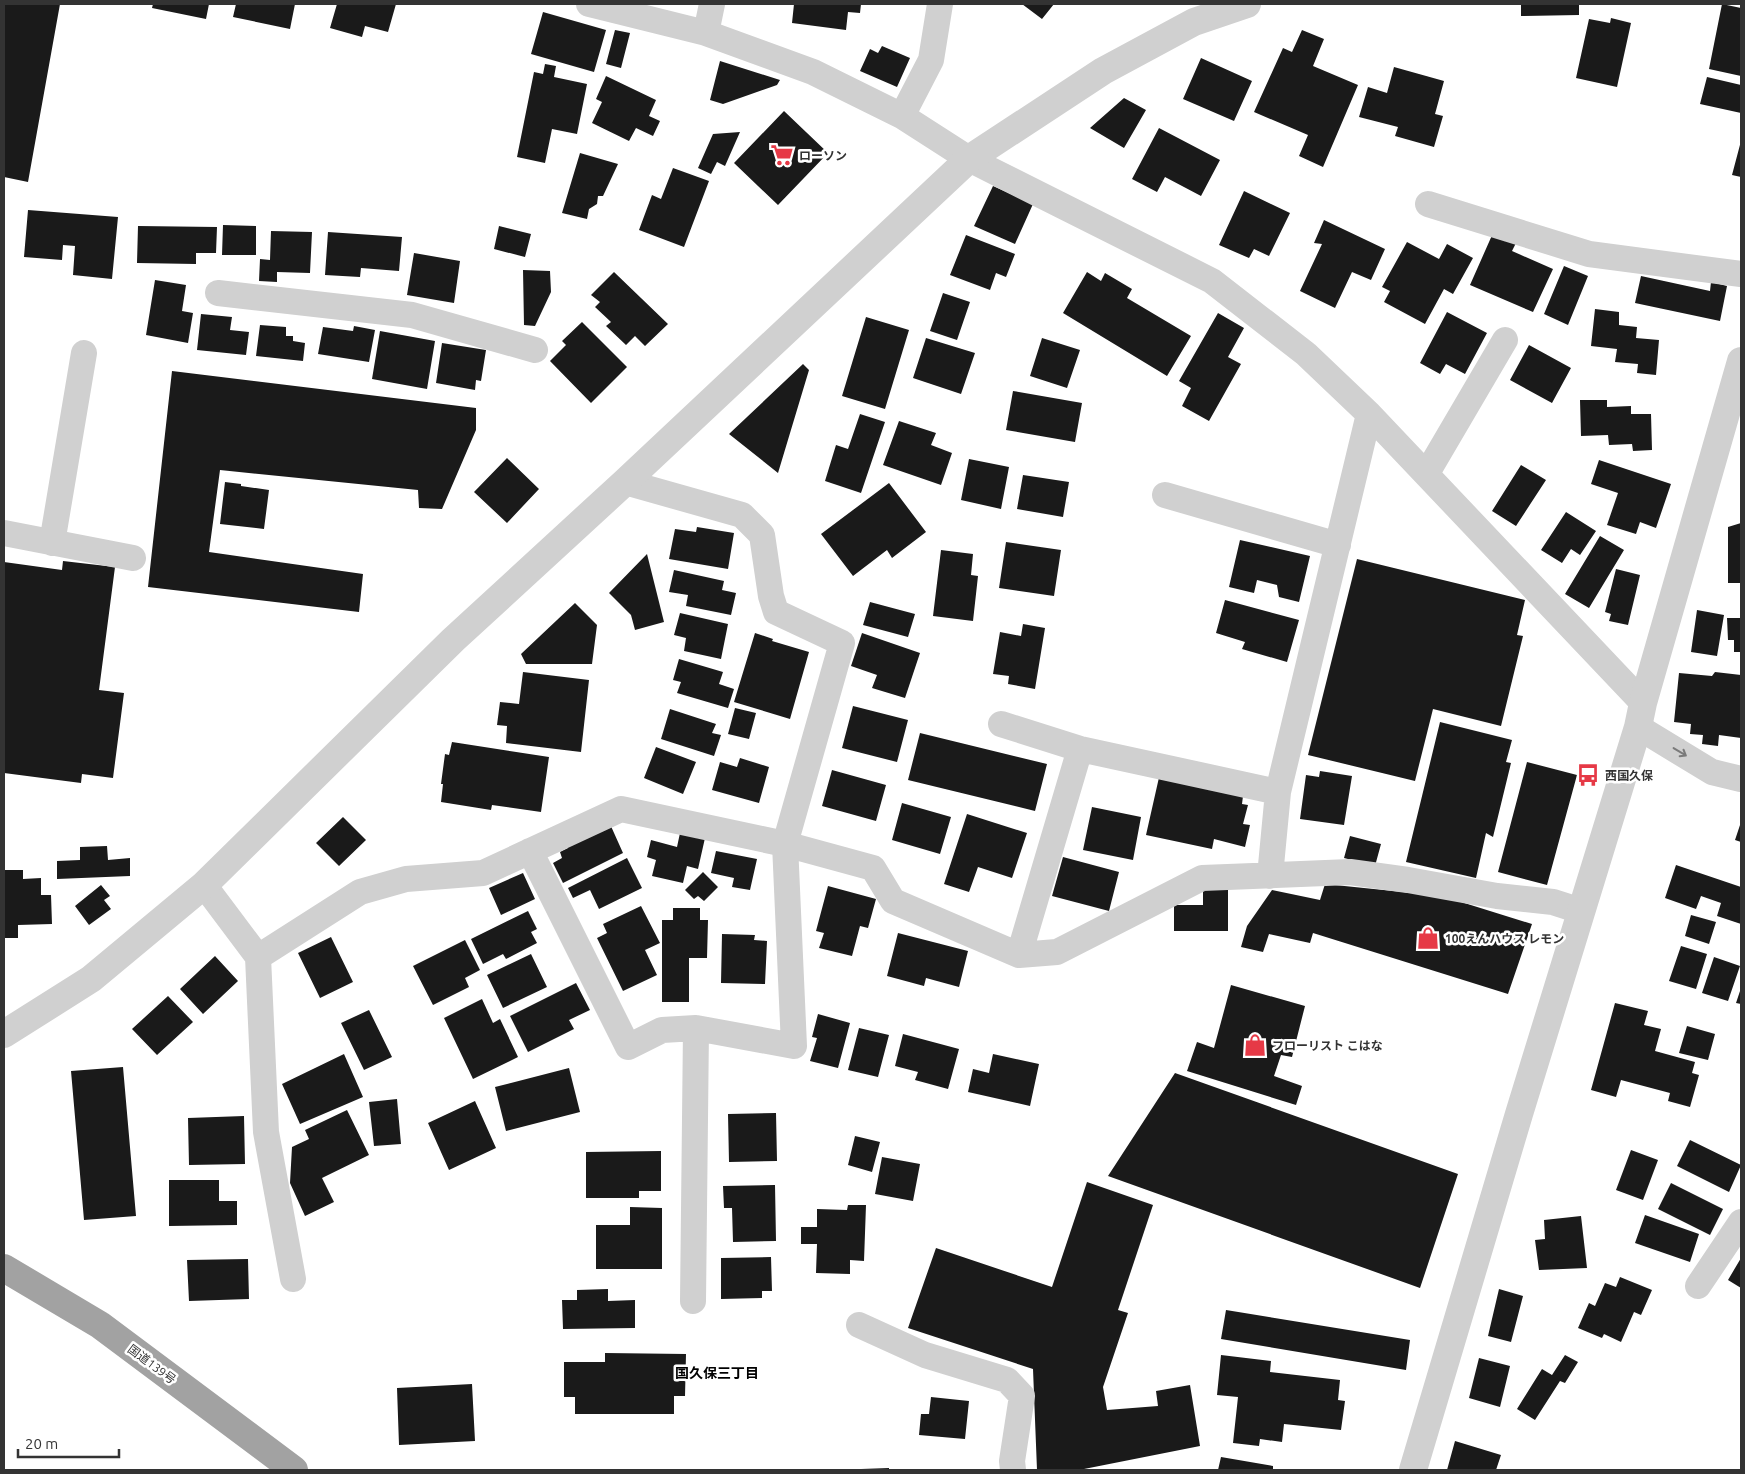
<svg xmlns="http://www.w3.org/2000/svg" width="1745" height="1474" font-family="Ubuntu,'Noto Sans JP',sans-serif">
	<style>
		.building { fill: #1a1a1a }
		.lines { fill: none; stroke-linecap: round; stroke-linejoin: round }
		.minor { stroke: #d0d0d0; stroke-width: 26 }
		.tertiary { stroke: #d0d0d0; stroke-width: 28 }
		.trunk { stroke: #a2a2a2; stroke-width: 28 }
		.oneway { stroke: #7a7a7a }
		.labels { text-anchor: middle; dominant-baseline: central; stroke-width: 5; stroke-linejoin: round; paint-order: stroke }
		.poi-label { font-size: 12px; font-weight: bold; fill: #333; stroke: #fff; text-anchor: start }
		.street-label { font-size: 12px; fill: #333; stroke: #fff }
		.neighbourhood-label { font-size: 14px; font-weight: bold; fill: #000; stroke: #fff }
	</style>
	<rect width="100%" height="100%" fill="#fff"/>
	<!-- building -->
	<path class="building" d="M4,4h56l-32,178 -24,-5z
		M153,4h56l-3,15 -54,-11z
		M236,4h59l-5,25 -57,-12z
		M337,4h59l-8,28 -23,-6 -3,11 -32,-9z
		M794,4h67l-1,9 -12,-1 -2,18 -54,-7z
		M1022,4h32l-12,15z
		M1521,4h58v11l-58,1z
		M1722,4l19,4v68l-32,-7z
		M543,12l63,18 -12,42 -63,-18z
		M1611,18l20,5 -14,64 -41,-9 13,-59 21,4z
		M615,30l15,3 -9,35 -15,-4z
		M1302,30l22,9 -11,27 45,19 -35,82 -24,-11 9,-21 -54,-23 29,-64 9,4z
		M882,46l28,12 -13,29 -37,-16 10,-22 8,4z
		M1201,58l51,23 -18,40 -51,-22z
		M720,61l60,19 -3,5 -54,19 -13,-4z
		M545,64l11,2 -2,11 33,7 -10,50 -25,-5 -7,34 -28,-6 17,-85 9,2z
		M1394,67l50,14 -9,33 8,2 -9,31 -39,-11 3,-9 -39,-10 9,-30 19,6z
		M606,76l50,24 -7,16 11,5 -7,15 -17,-8 -7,13 -37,-18 10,-21 -6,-3z
		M1707,77l34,8v28l-41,-9z
		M1124,98l22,12 -22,38 -34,-20z
		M784,111l44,42 -50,52 -44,-42z
		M1159,128l61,32 -19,36 -36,-19 -8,15 -25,-13z
		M740,132l-15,34 -8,-4 -6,12 -13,-6 15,-34z
		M1741,141v36l-9,-2z
		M580,153l38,11 -15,32h-5l-1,8 -8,5 -2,10 -25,-6z
		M673,168l36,13 -25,66 -45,-17 13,-35 9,4z
		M993,186l40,18 -18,40 -41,-18z
		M1244,191l46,22 -21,43 -15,-7 -5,9 -30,-13z
		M28,210l90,7 -6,62 -39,-4 2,-29 -12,-1 -1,15 -38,-3z
		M1324,220l61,29 -14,31 -19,-8 -17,36 -35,-17 22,-47 -8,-1z
		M223,225l33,1v29h-34z
		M138,226l79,1 -1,26h-20v11l-59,-1z
		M499,226l32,8 -6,23 -31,-8z
		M271,231l41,1 -2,41 -33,-1v10l-18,-1 1,-22 10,1z
		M328,232l74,5 -3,34 -38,-3 -1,9 -35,-2z
		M1493,233l23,10 -4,8 41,18 -20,43 -63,-27z
		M966,235l49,19 -9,23 -10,-4 -6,17 -40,-15z
		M1407,242l32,17 8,-15 26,14 -20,36 -9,-5 -19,35 -41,-22 6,-11 -8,-4z
		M414,253l46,8 -6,42 -47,-8z
		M1564,266l24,10 -20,49 -24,-11z
		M523,270l27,1 1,21 -16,34 -11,-1z
		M614,272l54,52 -23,22 -10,-10 -9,9 -20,-19 5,-4 -16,-15 5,-5 -9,-7z
		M1087,272l14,9 4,-8 27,16 -5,9 64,38 -24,40 -104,-63z
		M1641,276l69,15 1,-9 16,4 -7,35 -85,-18z
		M155,280l31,5 -4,26 11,2 -5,30 -42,-8z
		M943,293l27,9 -13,38 -27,-9z
		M1595,309l24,3v13l18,2 -1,11 23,2 -3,35 -19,-2 1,-9 -23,-2 2,-13 -26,-3z
		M1447,312l40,21 -22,41 -19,-10 -6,10 -20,-11z
		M1218,313l26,15 -16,29 13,7 -32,57 -27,-15 9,-18 -12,-7z
		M201,314l31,3 -2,13 19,2 -3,23 -49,-5z
		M866,317l43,13 -24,79 -43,-13z
		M582,322l45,45 -36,36 -41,-42 16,-16 -4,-4z
		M260,325l26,2v9h7v5l12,2 -2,18 -47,-5z
		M354,326l21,4 -6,32 -51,-8 5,-27 30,4z
		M380,331l55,10 -8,48 -55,-10z
		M926,338l49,15 -14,41 -48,-16z
		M1042,338l38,12 -13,38 -37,-12z
		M442,343l44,7 -5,31 -5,-1 -1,10 -39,-7z
		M1529,345l42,23 -19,35 -42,-23z
		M803,364l6,6 -31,103 -49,-39z
		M172,371l304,37v22l-34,79 -23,-1 -1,-18 -198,-20 -11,82 154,22 -4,38 -211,-25z
		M1013,391l69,12 -7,39 -69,-12z
		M1580,400h27v7l24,-1v8h20l1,36 -19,1 -1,-7 -23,1 -1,-10 -27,1z
		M860,414l25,8 -24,71 -36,-12 11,-36 12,4z
		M899,421l37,12 -5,12 21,8 -11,32 -58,-20z
		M507,458l32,31 -32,34 -33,-31z
		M969,459l40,8 -8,42 -40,-9z
		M1599,460l72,24 -15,44 -16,-6 -4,12 -29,-9 11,-32 -27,-9z
		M1521,465l25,15 -30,46 -24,-15z
		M1023,475l46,7 -6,35 -46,-8z
		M225,482l16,2v2l28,4 -5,39 -44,-5z
		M889,483l37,49 -34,26 -5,-8 -34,26 -32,-42z
		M1566,512l30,19 -16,24 -9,-6 -9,14 -21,-13z
		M1741,523v60h-13v-56z
		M697,527l37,6 -6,36 -59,-10 6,-30 21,3z
		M1600,536l24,14 -35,58 -24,-14z
		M1240,540l70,16 -11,46 -20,-5 -2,-12 -20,-5 -3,13 -25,-6z
		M1006,542l55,8 -7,46 -55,-8z
		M941,550l32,4 -2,21 7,1 -5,45 -40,-5z
		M647,554l17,68 -29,8 -4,-15 -22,-22z
		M1357,559l168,41 -8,35 6,1 -22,90 -68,-17 -18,72 -107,-26z
		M63,561l52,6 -16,123 25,3 -11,85 -31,-4 -1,9 -77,-10v-211l58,8z
		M1616,569l24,6 -12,50 -19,-4 2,-7 -6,-2z
		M674,570l50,11 -2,9 14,3 -5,22 -45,-9 2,-11 -19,-3z
		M1225,600l74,20 -12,42 -45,-13 3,-7 -29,-9z
		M870,602l45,12 -7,23 -45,-12z
		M575,603l22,22 -5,39h-66l-5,-10z
		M1697,610l27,5 -7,41 -26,-4z
		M680,613l48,11 -7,35 -37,-8 2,-13 -12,-3z
		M1727,618h14v34h-7v-12h-6z
		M1023,624l22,4 -10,61 -27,-5 1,-8 -16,-2 7,-42 21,4z
		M755,633l18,6 -1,2 37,11 -19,67 -56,-17z
		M862,633l58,20 -15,45 -33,-10 5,-13 -26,-9z
		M679,659l44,13 -4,12 15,5 -6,19 -51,-15 4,-11 -8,-2z
		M523,672l66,8 -8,72 -75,-9 1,-17 -10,-1 3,-23 19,2z
		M1715,672l26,3v63l-22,-3 -1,11 -16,-2 1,-9 -13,-1 1,-10 -17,-2 5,-49 33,3z
		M853,706l55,14 -11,42 -55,-14z
		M735,708l21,5 -7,26 -21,-5z
		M670,709l46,15 -4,9 9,2 -7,21 -53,-17z
		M1440,722l72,18 -6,22 5,1 -18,74 -7,-4 -10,45 -70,-16z
		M920,733l127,31 -12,47 -127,-31z
		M452,742l97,15 -8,55 -49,-7 -1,5 -50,-8 2,-18h-2l4,-30 4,1z
		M656,747l40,15 -13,32 -39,-16z
		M740,758l29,9 -10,36 -47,-13 8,-28 17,5z
		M1527,762l50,13 -30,110 -49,-13z
		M832,770l54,15 -10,36 -54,-15z
		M1320,771l32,5 -8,49 -44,-6 6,-44 13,2z
		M1160,773l83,23 -1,8 6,1 -5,19 7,1 -5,22 -31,-8 -2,10 -66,-14z
		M902,803l49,14 -11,37 -48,-14z
		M1092,807l49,10 -8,43 -50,-10z
		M967,814l60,19 -15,45 -34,-11 -9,25 -25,-8z
		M343,817l23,23 -27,26 -23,-23z
		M1741,822v20l-6,-2z
		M610,824l13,29 -60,30 -10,-20 9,-5 -2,-6 8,-4 -2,-5z
		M680,833l25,5 -7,31 -11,-3 -4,17 -31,-7 4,-16 -9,-3 4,-17 26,7z
		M1350,836l31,8 -6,22 -31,-8z
		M107,846l1,14 22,-2v18l-73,3v-18l23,-1v-13z
		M716,851l41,8 -7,31 -18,-3 2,-9 -23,-5z
		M1063,857l56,15 -10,39 -57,-15z
		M627,858l15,30 -43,21 -9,-19 -17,8 -5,-10z
		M1676,865l65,22v37l-24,-8 4,-13 -20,-7 -5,13 -31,-11z
		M4,870h19v9l18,-1v17h10l1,29 -34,1v13h-14z
		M703,872l15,15 -14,14 -6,-5 -4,3 -9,-9z
		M523,873l12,26 -34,16 -12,-27z
		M1325,884l117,12 90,28 -24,70 -195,-61 -3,10 -41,-9 -6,18 -22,-5 6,-21 25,-36 48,10z
		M101,885l9,11 -6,4 7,9 -22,16 -14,-19z
		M828,886l48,13 -8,29 -8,-2 -8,30 -33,-8 5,-15 -8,-2z
		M1203,889h25v42h-54v-26h29z
		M641,906l19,37 -15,7 12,25 -34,16 -26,-53 10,-5 -4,-9z
		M673,908h27v12h8l-1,38h-18v44h-27v-82h11z
		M528,911l9,18 -6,3 6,11 -31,16 -3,-5 -20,10 -12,-25z
		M1691,915l25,7 -7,22 -24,-8z
		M898,933l70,18 -9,36 -33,-9 -2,8 -37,-10z
		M722,934l33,1 -1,5 13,1 -2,43 -44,-1z
		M331,937l22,45 -33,16 -22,-45z
		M465,940l15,30 -15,8 4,9 -36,18 -20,-39z
		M1681,946l26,8 -11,35 -27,-8z
		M531,954l16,33 -44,21 -16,-33z
		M215,956l23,25 -35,33 -23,-25z
		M1714,957l26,9 -12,35 -26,-8z
		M576,983l14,27 -21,10 5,9 -46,23 -18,-36z
		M1231,985l74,21 -13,51 -11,-2 -7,21 28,10 -6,19 -109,-34 10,-29 17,6z
		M1741,988v16l-5,-1z
		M168,996l25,26 -36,33 -25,-26z
		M482,999l11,24 7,-4 18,38 -45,22 -29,-61z
		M1615,1003l33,8 -4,14 17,4 -6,22 40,11 -3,11 7,2 -9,32 -22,-6 2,-8 -49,-13 -5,17 -25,-7z
		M369,1010l23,47 -28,13 -23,-47z
		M818,1014l32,9 -12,45 -28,-7 7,-23 -5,-1z
		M1687,1026l28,8 -7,26 -29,-7z
		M859,1028l30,7 -11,42 -30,-7z
		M903,1034l56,15 -11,40 -33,-9 3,-8 -23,-6z
		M344,1054l19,43 -63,27 -18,-40z
		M993,1054l46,10 -9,42 -62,-14 5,-23 16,4z
		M123,1067l13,149 -52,4 -13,-149z
		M569,1068l11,44 -74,19 -11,-44z
		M1175,1073l283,101 -38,114 -312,-112z
		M397,1099l4,45 -27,2 -5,-44z
		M475,1101l21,47 -47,22 -21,-47z
		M347,1110l22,45 -47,23 12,24 -29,14 -15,-33 2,-36 17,-8 -4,-9z
		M776,1113l1,48 -48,1 -1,-48z
		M244,1116l1,48 -56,1 -1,-47z
		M855,1136l25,6 -8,30 -24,-7z
		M1690,1140l51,25 -12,27 -52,-26z
		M1631,1150l27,10 -15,40 -27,-10z
		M661,1151v40h-22v7h-53v-46z
		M882,1157l38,7 -7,37 -38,-7z
		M169,1180h50v21h18v24l-68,1z
		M1087,1182l66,23 -35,105 10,3 -25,74 4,23 51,-4 -2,-15 34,-6 10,61 -121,24h-42l-4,-101 -125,-41 28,-80 116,39z
		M1671,1183l52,26 -13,26 -52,-26z
		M775,1185l1,56 -43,1 -1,-34h-8l-1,-22z
		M848,1205h18l-2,56 -14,-1v14l-34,-1 1,-29h-16v-17h16v-18l30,1z
		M630,1207l32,1v61h-66v-44h34z
		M1645,1215l54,19 -9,28 -55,-19z
		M1581,1216l6,52 -48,2 -4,-30 10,-1 -1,-19z
		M771,1257l1,34h-10v7l-41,1v-41z
		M1741,1258v30l-13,-8z
		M248,1259l1,40 -60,2 -2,-41z
		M1620,1277l32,13 -11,25 -7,-3 -13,30 -17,-8 -2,4 -24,-10 11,-25 6,3 10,-23 11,4z
		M608,1289v12l27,-1v28l-72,1 -1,-29h15v-10z
		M1499,1289l24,7 -12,46 -23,-6z
		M1226,1310l184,30 -4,30 -185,-31z
		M605,1353l81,1 -1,42h-11v18h-99v-17h-11v-35h41z
		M1221,1355l50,6 -1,11 70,8 -2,20 7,1 -4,29 -57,-6 -2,18 -22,-3 -1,7 -26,-3 5,-46 -21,-2z
		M1565,1355l13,7 -13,21 -5,-2 -25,39 -18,-11 25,-40 10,6z
		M1479,1358l31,8 -10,41 -31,-9z
		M472,1384l3,57 -76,4 -2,-57z
		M931,1397l38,4 -4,38 -46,-4 2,-21h8z
		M1455,1441l46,14 -5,15h-49z
		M1221,1457l52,9v4h-55z
		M889,1468v2h-28v-1z"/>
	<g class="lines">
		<!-- minor -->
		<path class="minor" d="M589,4l117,29 107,39 89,44 67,43 243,122 94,73 63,60 274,289
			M706,33l6,-29
			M902,116l29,-56 9,-56
			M1428,204l161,50 152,20
			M218,293l194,22 123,35
			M1427,473l78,-133
			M1165,495l173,50
			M4,533l129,25
			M52,543l32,-190
			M1001,724l79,25 198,43
			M1638,727l74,45 29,7
			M530,851l98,196 34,-17 34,-2 98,18 -9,-202 57,-201 -66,-31 -5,-16 -9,-61 -20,-20 -117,-33
			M1270,876l8,-84 91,-378
			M204,885l54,72 8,175 27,147
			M1019,955l38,-3 145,-74 148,-6 58,8 89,16 56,6 28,9
			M258,957l102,-65 46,-13 77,-6 138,-64 164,35 88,24 20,33 126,54 61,-206
			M1698,1286l43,-64
			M693,1301l3,-273
			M859,1325l66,30 82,25 15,16 -10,65 1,9"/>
		<!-- tertiary -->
		<path class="tertiary" d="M4,1034l87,-55 113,-94 249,-245 172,-158 344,-323 134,-88 91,-49 53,-18
			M1413,1470l106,-356 119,-387 5,-24 98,-342"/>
		<!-- trunk -->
		<path class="trunk" d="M4,1268l96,57 194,145"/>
	</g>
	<!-- one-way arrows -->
	<defs><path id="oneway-shaft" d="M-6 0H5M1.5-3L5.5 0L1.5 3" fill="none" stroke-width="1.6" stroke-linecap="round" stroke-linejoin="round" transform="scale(1.25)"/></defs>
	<use class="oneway" href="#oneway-shaft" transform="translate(1680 752) rotate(31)"/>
	<!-- icons -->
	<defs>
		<symbol id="supermarket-bare" viewBox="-9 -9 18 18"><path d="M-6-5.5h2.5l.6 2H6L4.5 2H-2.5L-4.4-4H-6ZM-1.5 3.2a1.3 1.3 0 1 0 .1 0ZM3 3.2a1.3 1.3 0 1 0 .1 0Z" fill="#e63946" stroke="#fff" stroke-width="2.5" paint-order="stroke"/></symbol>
		<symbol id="bus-bare" viewBox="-9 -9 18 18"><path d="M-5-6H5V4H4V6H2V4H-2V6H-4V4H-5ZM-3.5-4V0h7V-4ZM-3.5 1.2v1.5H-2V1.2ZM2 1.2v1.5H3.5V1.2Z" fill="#e63946" stroke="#fff" stroke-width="2.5" paint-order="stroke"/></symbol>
		<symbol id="shop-bare" viewBox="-9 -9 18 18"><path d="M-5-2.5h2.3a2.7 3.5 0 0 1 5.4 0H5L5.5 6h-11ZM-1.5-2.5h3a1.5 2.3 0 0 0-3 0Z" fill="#e63946" stroke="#fff" stroke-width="2.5" paint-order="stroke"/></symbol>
	</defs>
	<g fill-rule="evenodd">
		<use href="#supermarket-bare" x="766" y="139" width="32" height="32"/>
		<use href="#bus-bare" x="1572" y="759" width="32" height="32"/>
		<use href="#shop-bare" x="1412" y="922" width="32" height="32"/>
		<use href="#shop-bare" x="1239" y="1029" width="32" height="32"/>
	</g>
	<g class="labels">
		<!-- poi labels -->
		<g class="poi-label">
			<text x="799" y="155">ローソン</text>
			<text x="1605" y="775">西国久保</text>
			<text x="1445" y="938">100えんハウス レモン</text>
			<text x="1272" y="1045">フローリスト こはな</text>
		</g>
		<!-- street labels -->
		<g class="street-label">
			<text transform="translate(152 1364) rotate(37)">国道139号</text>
		</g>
		<!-- neighbourhood labels -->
		<g class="neighbourhood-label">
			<text x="717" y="1373">国久保三丁目</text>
		</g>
	</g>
	<!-- border -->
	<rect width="1745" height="1474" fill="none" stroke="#333333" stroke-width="10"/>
	<!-- scale -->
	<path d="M18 1449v8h101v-8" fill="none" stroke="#333333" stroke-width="2.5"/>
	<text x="25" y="1449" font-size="15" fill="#333333" stroke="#ffffff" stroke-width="4" paint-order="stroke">20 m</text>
</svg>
